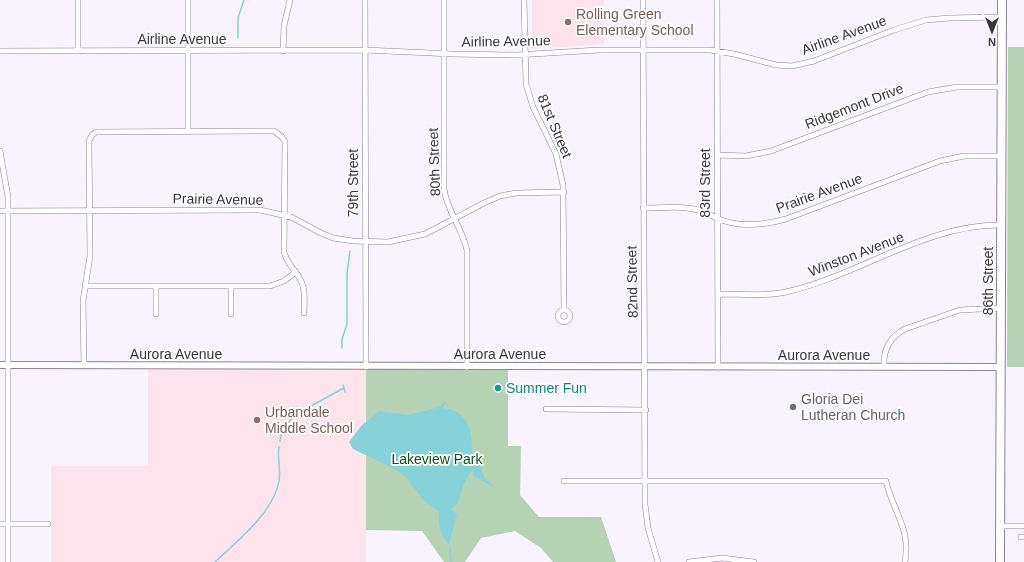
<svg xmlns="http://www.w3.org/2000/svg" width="1024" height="562" font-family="Arial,sans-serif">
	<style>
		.education { fill: #fde3ec }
		.green { fill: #b5d3b4 }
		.water { fill: #87d2d9 }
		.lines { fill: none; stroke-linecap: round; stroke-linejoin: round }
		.stream { stroke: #87d2d9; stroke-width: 1.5 }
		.minor-casing { stroke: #8d8296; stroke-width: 6 }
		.tertiary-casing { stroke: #8d8296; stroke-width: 8 }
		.primary-casing { stroke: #8d8296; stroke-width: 10 }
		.minor { stroke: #fff; stroke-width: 5 }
		.tertiary { stroke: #fff; stroke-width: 6 }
		.primary { stroke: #fff; stroke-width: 8 }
		.education-dot { fill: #8d6e63; stroke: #fff; stroke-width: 1.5 }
		.culture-dot { fill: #0f9aa8; stroke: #fff; stroke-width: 1.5 }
		.worship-dot { fill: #6b7280; stroke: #fff; stroke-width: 1.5 }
		.labels { text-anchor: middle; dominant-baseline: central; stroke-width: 3.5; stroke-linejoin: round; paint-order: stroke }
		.education-label { font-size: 14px; fill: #785e54; stroke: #fff; text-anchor: start }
		.street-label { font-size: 14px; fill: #39353d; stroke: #fff }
		.culture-label { font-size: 14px; fill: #0d838f; stroke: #fff; text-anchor: start }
		.worship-label { font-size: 14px; fill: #5b616d; stroke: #fff; text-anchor: start }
		.park-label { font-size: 14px; fill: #134f18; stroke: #fff }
	</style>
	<rect width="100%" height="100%" fill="#f9f2ff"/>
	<!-- education -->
	<path class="education" d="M532,0h72v44l-72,5z
		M148,365l218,2v195h-315v-96h97z"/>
	<!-- green -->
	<path class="green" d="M1008,47h16v320h-17z
		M508,366v80h13l-1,49 19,22h62l15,45h-63l-12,-14 -26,-17 -34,7 -16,24h-21l-22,-31 -56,-1v-163z"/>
	<!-- water -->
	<path class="water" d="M444,401l2,1 -3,6c29,3 30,30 29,53l8,3 4,13 11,11 -21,-12 -2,-7 -9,17 -5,17 -7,6 6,5 -8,30c-9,-8 -11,-20 -10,-32l-16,-12 -17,-23 -11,-8 -42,-20 -4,-7 12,-16 18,-15 28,4 33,-8z"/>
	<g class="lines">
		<!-- stream -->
		<path class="stream" d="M238,38v-20l6,-18
			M342,348v-9l5,-15v-50l3,-23
			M343,385l2,7
			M280,441l2,-11 14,-16 48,-26
			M450,548l1,14
			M215,562c22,-21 59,-50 64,-81 2,-11 -2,-23 0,-34"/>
		<defs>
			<path id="minor" d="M78,0v51
				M188,0v132
				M365,0l1,367
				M444,0v189c3,22 18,39 23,61v117
				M524,0l2,84 7,23 23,47 7,31 1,125
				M643,0l2,504 3,24 10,34
				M717,0l1,367
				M0,51l365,-1 87,4 64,1 83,-5h111l24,4 42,11 16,1 22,-5 80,-31 32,-10 24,-2 52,-1
				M283,51l1,-25 6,-26
				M0,151l8,46v365
				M717,155l29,1 25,-5 157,-59 29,-5h45
				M643,208c19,0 41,-3 59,3 6,2 11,6 17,8 21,9 45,6 67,0l154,-58 24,-5h37
				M0,211l260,-1 31,7 30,16 12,5 20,3 35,1 37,-8 59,-31 16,-7 16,-3 48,-1
				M85,286h185l14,-5 12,-9
				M231,286v28
				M718,294c24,0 49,3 72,-3 71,-17 137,-67 211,-66
				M558 316a6 6 0 1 1 12 0a6 6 0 1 1-12 0Z
				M156,314v-28
				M84,365l-1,-64 7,-45 -1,-115 3,-6 4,-3 178,-1 8,6 3,5 -1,110c3,12 11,17 16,27 6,10 4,23 4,34
				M884,367c-1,-17 6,-30 21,-38l55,-19 41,-2
				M546,409l100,1
				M564,481h322c7,31 25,47 19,81
				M0,524h48
				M1000,526h24
				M1021,537h3
				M689,562l33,-4 32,4"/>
			<path id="tertiary" d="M0,365l1001,2"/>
			<path id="primary" d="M1000,562l2,-562"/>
		</defs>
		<!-- minor casing -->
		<use href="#minor" class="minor-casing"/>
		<!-- tertiary casing -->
		<use href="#tertiary" class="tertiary-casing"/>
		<!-- primary casing -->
		<use href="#primary" class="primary-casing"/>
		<!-- minor -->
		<use href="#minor" class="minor"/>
		<!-- tertiary -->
		<use href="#tertiary" class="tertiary"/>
		<!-- primary -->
		<use href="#primary" class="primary"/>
	</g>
	<!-- markers -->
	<g class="education-dot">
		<circle cx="568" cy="22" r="4"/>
		<circle cx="257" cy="420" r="4"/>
	</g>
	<circle class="culture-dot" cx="498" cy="388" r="4"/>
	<circle class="worship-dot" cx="793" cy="407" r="4"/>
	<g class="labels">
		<!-- education labels -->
		<g class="education-label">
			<text x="576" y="14">Rolling Green<tspan x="576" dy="16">Elementary School</tspan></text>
			<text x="265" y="412">Urbandale<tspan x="265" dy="16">Middle School</tspan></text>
		</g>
		<!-- street labels -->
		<g class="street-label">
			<text transform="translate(844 35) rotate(-20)">Airline Avenue</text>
			<text x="182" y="39">Airline Avenue</text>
			<text transform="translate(506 41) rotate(-1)">Airline Avenue</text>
			<text transform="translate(854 106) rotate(-21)">Ridgemont Drive</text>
			<text transform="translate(555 126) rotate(67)">81st Street</text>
			<text transform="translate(434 162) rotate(-92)">80th Street</text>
			<text transform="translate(353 183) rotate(-90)">79th Street</text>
			<text transform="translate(705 183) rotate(-90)">83rd Street</text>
			<text transform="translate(819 193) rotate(-20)">Prairie Avenue</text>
			<text transform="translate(218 199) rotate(1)">Prairie Avenue</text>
			<text transform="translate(856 254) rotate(-21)">Winston Avenue</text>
			<text transform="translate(988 281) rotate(-90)">86th Street</text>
			<text transform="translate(632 282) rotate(-91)">82nd Street</text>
			<text x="176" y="354">Aurora Avenue</text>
			<text x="500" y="354">Aurora Avenue</text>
			<text x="824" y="355">Aurora Avenue</text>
		</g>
		<!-- culture labels -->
		<g class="culture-label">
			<text x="506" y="388">Summer Fun</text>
		</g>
		<!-- worship labels -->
		<g class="worship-label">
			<text x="801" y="399">Gloria Dei<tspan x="801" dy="16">Lutheran Church</tspan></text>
		</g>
		<!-- park labels -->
		<g class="park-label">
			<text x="437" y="459">Lakeview Park</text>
		</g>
	</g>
	<!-- north arrow -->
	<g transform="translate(992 32) rotate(180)" stroke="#ffffff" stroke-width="3" paint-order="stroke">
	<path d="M0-3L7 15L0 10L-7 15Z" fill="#39353d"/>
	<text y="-6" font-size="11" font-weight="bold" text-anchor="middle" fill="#39353d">N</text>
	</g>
</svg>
